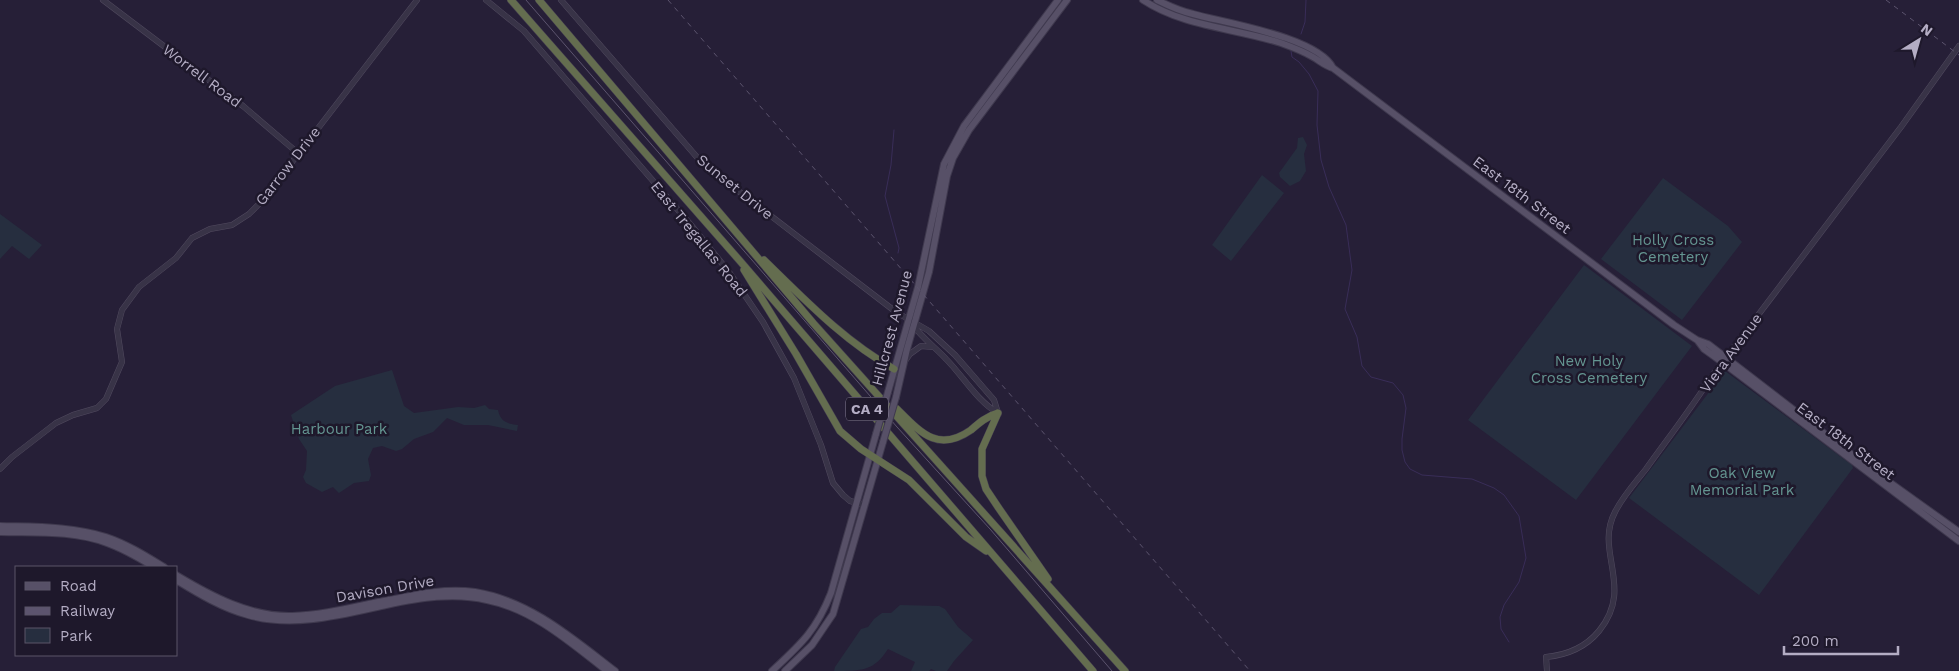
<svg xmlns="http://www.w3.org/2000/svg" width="1959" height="671" font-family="'Work Sans',sans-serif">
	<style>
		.green { fill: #262e3f }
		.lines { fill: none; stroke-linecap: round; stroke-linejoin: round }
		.stream { stroke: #392d58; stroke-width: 1 }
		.minor-casing { stroke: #514a5f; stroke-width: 6 }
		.major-casing { stroke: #3f394e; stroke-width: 8 }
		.highway-casing { stroke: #413a4f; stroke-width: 8 }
		.minor { stroke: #383347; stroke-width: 5 }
		.major { stroke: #575067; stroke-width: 6 }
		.highway { stroke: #646d4f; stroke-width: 7 }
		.tram { stroke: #5c546e; stroke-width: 1 }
		.rail { stroke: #5c546e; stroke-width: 1; stroke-dasharray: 5 5; stroke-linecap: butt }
		.major-bridge-casing { stroke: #3f394e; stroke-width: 8; stroke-linecap: butt }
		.major-bridge { stroke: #575067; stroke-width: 6 }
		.labels { text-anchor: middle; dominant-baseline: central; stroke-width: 5; stroke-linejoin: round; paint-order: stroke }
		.shield { fill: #1e182b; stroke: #878096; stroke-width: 1 }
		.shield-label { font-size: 14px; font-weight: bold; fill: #b4adc4 }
		.street-label { font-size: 15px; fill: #b4adc4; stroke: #1e182b }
		.park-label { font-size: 15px; fill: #649591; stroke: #1e182b }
	</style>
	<rect width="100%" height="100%" fill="#261f37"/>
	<!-- green -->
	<path class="green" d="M1303,137l4,8 -3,9 2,17 -6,10 -10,5 -10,-9 -1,-4 18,-25 1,-10z
		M1262,175l22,18 -53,68 -19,-16z
		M1663,178l65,48 14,16 -60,78 -81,-61z
		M0,214l42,31 -13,14 -17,-13 -12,13z
		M1584,265l108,81 -116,154 -108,-80z
		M392,370l12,36 10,7 44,-6 16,1 11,-3 4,4 9,1c2,11 9,14 20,15l-1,6 -29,-6h-24l-17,-7 -14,14 -19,7 -12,10 -6,2 -14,-5 -9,2 -5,11 3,16 -2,6 -15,2 -15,10 -6,-6 -11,5 -16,-9 -3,-6 3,-7 1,-19 -8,-12 -8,-24 44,-29z
		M1725,371l127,94 1,3 -94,127 -130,-97z
		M900,605l39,1 6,3 13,18 15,13 -19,21 -7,10h-11l-5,-2 -2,2h-18l4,-9 -27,-13c-14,22 -26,22 -54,22l1,-4 26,-38 7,-2 6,-8 8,-6h9z"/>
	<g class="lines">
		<!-- stream -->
		<path class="stream" d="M1301,34l4,-12 1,-22
			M1291,51l1,6 7,5 10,12 9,17 -1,34 4,35 8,27 17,38 6,45 -7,39 12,28 5,29 9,11 22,6 10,12 3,13 -4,31v11l3,12 5,7 12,6 50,4 22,9 10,7 15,21 7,42 -7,24 -15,23 -4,12 1,12 8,13
			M894,130l-3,35 -6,31 14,52 -1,5"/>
		<defs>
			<path id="minor" d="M103,0l140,106 56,48
				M486,0l38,31 167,194 38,47 34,50 31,56 27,67 12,38 10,12 7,6 15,4
				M561,0l141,163 194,149 33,19 26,24 39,45 4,13
				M913,325c9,13 23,23 33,34 17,17 31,42 52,54
				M905,361l5,-7 11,-8 12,1
				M0,469l12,-12 44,-34 17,-8 24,-7 9,-9 16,-37 -5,-33 5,-19 17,-23 37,-29 16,-20 18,-9 22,-4 17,-11 13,-13 155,-201
				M1547,671l-1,-14c21,-2 39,-9 53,-26 36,-44 -5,-79 16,-119 8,-16 20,-29 31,-43 23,-32 47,-63 68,-96l187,-246 58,-81"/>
			<path id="major" d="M1143,0c41,27 92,28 138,43 11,4 22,8 32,14 7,4 12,9 20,11l341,257 23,15 11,4 156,120 95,68
				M1157,0c12,6 23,11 36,14 32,9 125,23 140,54
				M1698,341l6,8 18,13 237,179
				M888,392l30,-105 26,-123 20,-38 94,-126
				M896,397l11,-48 22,-77 18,-96 6,-18 16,-28 98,-130
				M0,526c35,1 72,0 106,11 21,7 40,19 58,30
				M0,532c35,1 73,-2 107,11 17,6 32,15 47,24
				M176,575c35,21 74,42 116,41 33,-1 65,-10 97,-16 29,-6 57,-12 86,-8 55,9 97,46 140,79
				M176,580c23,14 46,28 72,35 45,13 93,0 138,-10 34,-7 67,-13 101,-5 46,9 84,43 120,71
				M772,671c29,-27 44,-40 59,-78l45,-159
				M785,671l27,-26 21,-31 50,-172"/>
			<path id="highway" d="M511,0l229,261 353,410
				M539,0l275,324 311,347
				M764,260c40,39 81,82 130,109
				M744,270l52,84 44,77 21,18 48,31 57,57 20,14
				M897,409c24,24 41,44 74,21 8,-7 16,-14 27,-17
				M998,413l-16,36v27l4,13 12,18 50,72"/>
		</defs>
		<!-- minor casing -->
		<use href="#minor" class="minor-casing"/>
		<!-- major casing -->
		<use href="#major" class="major-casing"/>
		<!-- highway casing -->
		<use href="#highway" class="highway-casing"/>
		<!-- minor -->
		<use href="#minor" class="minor"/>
		<!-- major -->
		<use href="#major" class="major"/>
		<!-- highway -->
		<use href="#highway" class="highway"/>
		<!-- tram -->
		<path class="tram" d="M526,0l371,427 93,102 122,142"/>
		<!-- rail -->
		<path class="rail" d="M668,0l582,671
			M1886,0l73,55"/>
		<defs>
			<path id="major-bridge" d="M876,434l12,-42
				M883,442l13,-45"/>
		</defs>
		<!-- major-bridge casing -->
		<use href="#major-bridge" class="major-bridge-casing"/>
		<!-- major-bridge -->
		<use href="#major-bridge" class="major-bridge"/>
	</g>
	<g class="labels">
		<!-- shield labels -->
		<rect class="shield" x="846" y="397.5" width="42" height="23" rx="4"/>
		<g class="shield-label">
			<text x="867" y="409">CA 4</text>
		</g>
		<!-- street labels -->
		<g class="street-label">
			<text transform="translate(202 76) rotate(37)">Worrell Road</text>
			<text transform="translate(288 166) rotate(-52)">Garrow Drive</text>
			<text transform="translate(735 187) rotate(39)">Sunset Drive</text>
			<text transform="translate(1522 195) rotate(37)">East 18th Street</text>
			<text transform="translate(699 239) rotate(51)">East Tregallas Road</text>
			<text transform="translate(892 328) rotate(-75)">Hillcrest Avenue</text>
			<text transform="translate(1731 353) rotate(-54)">Viera Avenue</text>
			<text transform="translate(1846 441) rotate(37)">East 18th Street</text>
			<text transform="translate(385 589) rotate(-10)">Davison Drive</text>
		</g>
		<!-- park labels -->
		<g class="park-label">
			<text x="1673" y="240">Holly Cross<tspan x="1673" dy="17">Cemetery</tspan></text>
			<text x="1589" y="361">New Holy<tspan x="1589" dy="17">Cross Cemetery</tspan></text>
			<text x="339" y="429">Harbour Park</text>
			<text x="1742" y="473">Oak View<tspan x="1742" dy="17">Memorial Park</tspan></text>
		</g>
	</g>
	<!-- legend -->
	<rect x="15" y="566" width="162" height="90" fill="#1e182b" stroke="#5a5468"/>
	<rect x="25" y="582" width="25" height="8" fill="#575067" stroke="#5a5468"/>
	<text x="60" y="591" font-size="15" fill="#b4adc4">Road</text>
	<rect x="25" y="607" width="25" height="8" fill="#5c546e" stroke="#5a5468"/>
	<text x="60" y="616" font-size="15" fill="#b4adc4">Railway</text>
	<rect x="25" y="628" width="25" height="15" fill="#262e3f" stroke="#5a5468"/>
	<text x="60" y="641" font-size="15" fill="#b4adc4">Park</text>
	<!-- north arrow -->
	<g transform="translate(1919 40) rotate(37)" stroke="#1e182b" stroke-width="4" paint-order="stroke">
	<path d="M0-4L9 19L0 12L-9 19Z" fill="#b4adc4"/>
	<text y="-8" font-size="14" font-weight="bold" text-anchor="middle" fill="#b4adc4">N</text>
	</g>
	<!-- scale -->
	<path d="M1784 646v8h114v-8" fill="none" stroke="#b4adc4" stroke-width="2.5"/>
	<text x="1792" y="646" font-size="15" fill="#b4adc4" stroke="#1e182b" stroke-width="4" paint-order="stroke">200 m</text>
</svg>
